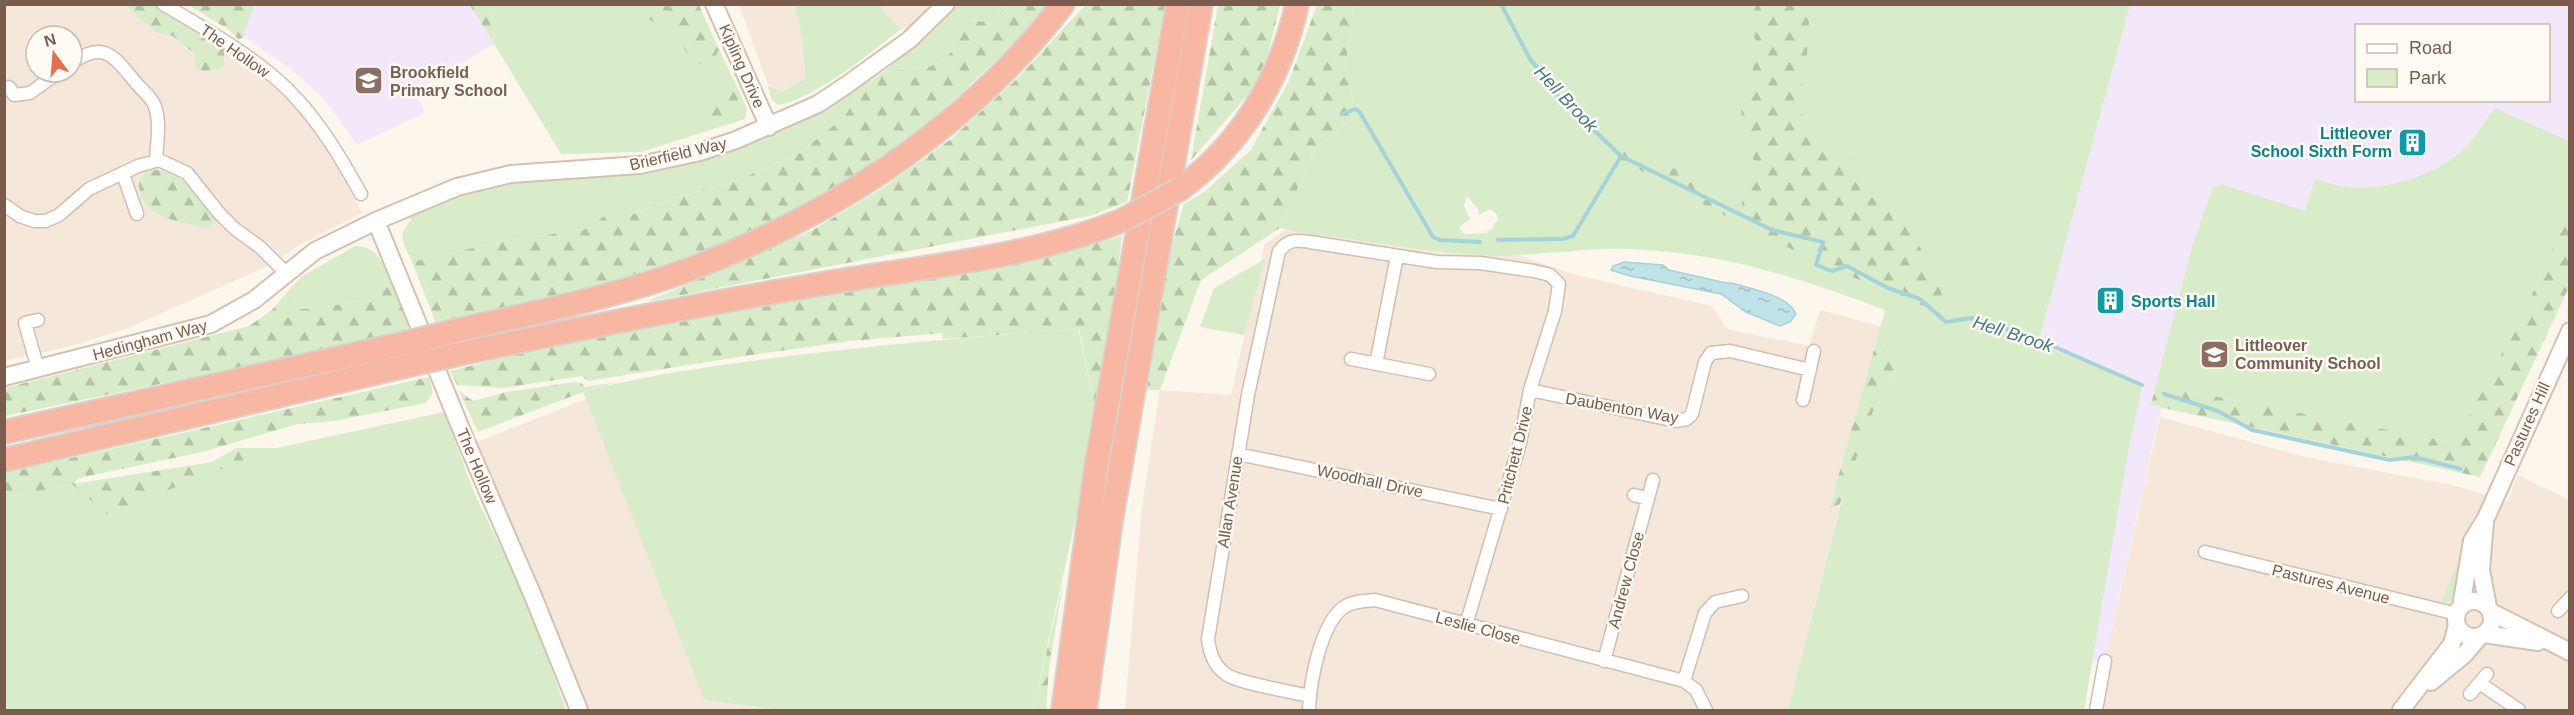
<svg xmlns="http://www.w3.org/2000/svg" width="2574" height="715" font-family="Helvetica,sans-serif">
	<style>
		.residential { fill: #f5e8da; fill-rule: evenodd }
		.education { fill: #f3e8fa; fill-rule: evenodd }
		.green { fill: #d8ecc9; fill-rule: evenodd }
		.forest { fill: url(#forest-firs) }
		.water { fill: url(#water-ripples); stroke: #a5d3da; stroke-width: 1.5 }
		.lines { fill: none; stroke-linecap: round; stroke-linejoin: round }
		.stream { stroke: #a5d3da; stroke-width: 4 }
		.street-casing { stroke: #d1beb0; stroke-width: 15 }
		.secondary-casing { stroke: #d6c0b0; stroke-width: 20 }
		.highway-casing { stroke: #dad1cd; stroke-width: 26 }
		.street { stroke: #fff; stroke-width: 12 }
		.secondary { stroke: #fff; stroke-width: 16 }
		.highway { stroke: #f7b7a3; stroke-width: 22 }
		.highway-bridge-casing { stroke: #dad1cd; stroke-width: 26; stroke-linecap: butt }
		.highway-bridge { stroke: #f7b7a3; stroke-width: 22 }
		.labels { text-anchor: middle; dominant-baseline: central; stroke-width: 5; stroke-linejoin: round; paint-order: stroke }
		.street-label { font-size: 16px; fill: #7a5c4d; stroke: #fffaf3 }
		.education-label { font-size: 16px; font-weight: bold; fill: #785e54; stroke: #fffaf3; text-anchor: start }
		.culture-label { font-size: 16px; font-weight: bold; fill: #0d838f; stroke: #fffaf3; text-anchor: end }
		.water-label { font-size: 18px; font-style: italic; fill: #437c86; stroke: #fffaf3 }
	</style>
	<defs>
		<pattern id="forest-firs" width="22" height="20" patternUnits="userSpaceOnUse" patternTransform="scale(1.5)"><rect width="22" height="20" fill="#d8ecc9"/><path d="M5 1l3.5 6h-7zM16 11l3.5 6h-7z" fill="#b4c2a5"/></pattern>
		<pattern id="water-ripples" width="26" height="14" patternUnits="userSpaceOnUse" patternTransform="scale(1.5)"><rect width="26" height="14" fill="#bfe3e8"/><path d="M2 4q2-2 4 0t4 0M15 11q2-2 4 0t4 0" fill="none" stroke="#a0bbbe"/></pattern>
	</defs>
	<rect width="100%" height="100%" fill="#fdf6ec"/>
	<!-- residential -->
	<path class="residential" d="M4,5h157l50,38 41,25 41,35 34,45 35,65 -63,32 -31,21 -142,63 -58,18 -63,14zM36,36h36v36h-36z
		M739,5h55l6,21 6,52 -24,14 -14,-7z
		M880,5h52l-23,23 -8,1 -16,-15z
		M1286,229l158,24 75,2 57,20 136,31 15,23 82,17 11,-36 61,16 -52,182 11,-4 -52,206h-663l17,-204 18,-116 71,5 34,-151z
		M586,399l118,301 77,10h-193l-111,-268z
		M2160,417l145,40 152,29 50,16 11,-27 51,25v210h-471l7,-49z"/>
	<!-- education -->
	<path class="education" d="M198,5h272l24,39 -79,47 10,22 -68,32 -33,-46 -32,-29z
		M2130,5h439v282l-89,190 -319,-69 -56,253h-13l-8,49h-296l56,-220 52,-126 -18,-28 160,8zM2356,26h192v74h-192z"/>
	<!-- green -->
	<path class="green" d="M488,5h153l9,15 15,1 23,33 27,4 4,-9 25,53 3,9 -2,8 -104,33 -80,2 -67,-110 -1,-31z
		M794,5h86l5,9 16,15c-30,23 -86,70 -123,76l-7,-6 -3,-13 14,6 24,-14 -6,-52z
		M958,5h47l-13,18 -21,-3 -18,15v14l-6,9 -18,9 -47,5 -18,17 -21,29 -47,38 -64,26 -64,18 -45,18 -23,1 -7,9 -89,13 -92,21c-8,-19 -16,-25 -1,-42l-2,-6 73,-26 29,-7 146,-11 61,-15 58,-22 59,-30 48,-31 52,-43z
		M1354,5h776l-92,339 104,41 -14,67 -44,258h-296l58,-226 28,-76 16,-19 6,-25 -18,-28 7,-26c-83,-32 -166,-58 -256,-61 -37,-1 -73,4 -109,6 -55,3 -109,-7 -163,-15 -25,-4 -52,-6 -77,-12l35,-79 41,-34 -10,-53zM1467,196l11,13 1,6 11,-6 6,4 2,7 -5,5 1,3 -7,3 1,2 -24,1 -5,-7 11,-8 -6,-13z
		M2495,108l74,33v71l-39,87 -75,144 -299,-58 35,-134 21,-62 9,-5 84,27 10,-32c10,3 21,7 32,8 40,4 92,-12 121,-42 10,-11 18,-25 27,-37z
		M355,246c25,0 28,20 37,40l-11,2 -3,8 -61,13h-20l-4,-11h-11l19,-21z
		M1265,259l-21,76 -44,-8 14,-39z
		M1078,329l20,90 -65,291h-252l-77,-10 -121,-308c58,-16 116,-24 176,-32 106,-14 212,-23 319,-31z
		M444,412l31,83 53,108 38,107h-561l-1,-212 68,-14 129,-8 75,-28z
		M2462,557l-7,39 -3,4 -12,4 20,-46z"/>
	<!-- forest -->
	<path class="forest" d="M131,5h23l6,2 46,27 18,16v18l-19,3 -9,-2 -2,-16 -21,-17 -18,-4 -27,-25z
		M188,5h66l-11,33 -5,1 -10,-10z
		M470,5h18l5,8 1,31z
		M641,5h58l20,44 -4,9 -16,6 -11,-10 -23,-32 -10,1 -6,-4z
		M1005,5h42c-22,28 -49,54 -75,78 -44,42 -95,84 -149,113 -72,39 -149,68 -227,93 -51,15 -103,26 -155,38l-5,-4 -24,-61 92,-21 89,-13 7,-9 13,-8 11,7 44,-18 64,-18 64,-26 47,-38 21,-29 19,-17 46,-5 18,-9 6,-9v-14l8,-14 10,-1 21,3z
		M1085,5h80l-38,197 -38,14 -443,86 165,-71 69,-41 71,-51 67,-61z
		M1218,5h62l-12,49 -15,35 -62,71z
		M1317,5h37l-8,57 10,53 -41,34 -35,79 -79,52 -41,110h-16l28,-145 12,-41 20,-12 46,-41 39,-70z
		M1756,5h49l4,16 -3,50 -9,30 8,21 46,37 59,70 30,54 4,30c-114,-40 -221,-97 -326,-155l7,-8 56,21 54,34 7,1v-25l10,-6 4,-9 -15,-40 1,-33 9,-6 3,-12 -4,-17 6,-6 3,-8c-12,-14 -8,-23 -3,-39z
		M728,79l9,7c3,25 -3,33 -25,44l-11,-12 -2,-10 19,-12 5,-14z
		M153,170c31,0 46,30 64,51l-11,7c-26,-7 -64,-9 -67,-42 -1,-9 6,-14 14,-16z
		M2569,212v75l-89,190 -329,-72 5,-20 299,58 75,-144z
		M1122,236l-24,183 -19,-90 -136,10 -1,-6 -92,8 -106,15 -156,25 -6,-5 -79,12 -46,-3 -7,-14c99,-25 198,-46 298,-64 125,-21 252,-34 374,-71z
		M392,286l17,38 -4,9 -400,83v-28l244,-62 23,-16 10,-12h11l4,11h20l61,-13 3,-8z
		M1878,336l18,28 -6,25 -16,19 -34,96 -11,5z
		M429,377l4,16 -7,10 -92,18 -36,3 -96,28 -123,26 -6,6 139,-22 24,-14h40l-169,66 -35,-30 -67,14v-25z
		M575,382l6,1 4,4 33,-5 -35,10 -105,40 -19,-41 14,10 33,-9z
		M1064,578l-15,90 -3,42h-13z"/>
	<!-- water -->
	<path class="water" d="M1624,262l39,3 6,5 57,13h6c18,6 56,12 64,31l-6,8 -10,4 -34,-14 -25,-18 -91,-18 -19,-6 2,-4z"/>
	<g class="lines">
		<!-- stream -->
		<path class="stream" d="M1342,114l13,-5 4,2 74,126 7,3 40,2
			M1621,156l151,74 51,12 -7,23 16,6 15,-5 41,22 32,11 26,23 25,-4 61,19 110,48
			M1498,240l65,-1 10,-3 48,-80 -67,-64 -3,-11 -20,-20 -30,-57
			M2164,394l54,17 34,19 138,30 24,-3 47,12"/>
		<defs>
			<path id="street" d="M163,4c41,24 99,57 131,92 27,28 48,64 67,98
				M72,63c33,-24 43,-5 64,20 5,6 14,13 18,21 7,16 3,39 2,56
				M9,87l5,8 16,-2 29,-21
				M123,174l14,40
				M4,205l16,11 14,5h12l13,-6 30,-26 49,-23 21,-6 28,13 32,40 16,16 25,18 26,26
				M38,320l-13,3 13,46
				M1351,359l78,15
				M1376,364l21,-108
				M1530,390l146,31 11,-2 5,-5 13,-52 6,-9 19,-2 80,19
				M1803,400l11,-49
				M1238,454l263,55
				M1634,495l14,4
				M2205,552l252,62
				M2558,611l12,-13
				M1604,661l49,-181
				M1684,681l21,-68 10,-11 27,-6
				M2481,684l38,26
				M2470,694l17,-20
				M1309,696c-16,-4 -70,-13 -82,-21 -13,-9 -17,-21 -19,-36l40,-244 31,-144c10,-12 16,-11 31,-9l127,20 43,1 54,8 16,4 9,9 -4,27 -25,79 -10,53 -54,182
				M1309,710c1,-27 11,-86 35,-103 9,-6 21,-6 31,-7l309,81 12,9 10,20
				M2096,710l9,-49"/>
			<path id="secondary" d="M714,4l55,123
				M376,221l90,220 67,155 46,114
				M4,377l207,-53 43,-24 61,-49 61,-30 81,-34 54,-13 129,-9 60,-13 36,-12 82,-36 27,-18 64,-46 37,-36
				M2485,522l-4,48 7,37
				M2456 619a18 18 0 1 1 36 0a18 18 0 1 1-36 0Z
				M2461,607l11,-66 14,-23 84,-187
				M2491,612l79,40
				M2484,634l54,8
				M2431,682l34,-28 15,-18
				M2401,710l51,-66 5,-19"/>
			<path id="highway" d="M1180,189c61,-45 101,-110 117,-185
				M455,331c72,-17 146,-31 216,-55 151,-53 294,-144 392,-272
				M463,353c119,-25 238,-49 358,-69 99,-17 209,-26 302,-64
				M4,432l393,-87
				M4,460l401,-94
				M1063,710l33,-242 82,-464
				M1085,710l26,-189 90,-517"/>
		</defs>
		<!-- street casing -->
		<use href="#street" class="street-casing"/>
		<!-- secondary casing -->
		<use href="#secondary" class="secondary-casing"/>
		<!-- highway casing -->
		<use href="#highway" class="highway-casing"/>
		<!-- street -->
		<use href="#street" class="street"/>
		<!-- secondary -->
		<use href="#secondary" class="secondary"/>
		<!-- highway -->
		<use href="#highway" class="highway"/>
		<defs>
			<path id="highway-bridge" d="M1123,220l57,-31
				M397,345l58,-14
				M405,366l58,-13"/>
		</defs>
		<!-- highway-bridge casing -->
		<use href="#highway-bridge" class="highway-bridge-casing"/>
		<!-- highway-bridge -->
		<use href="#highway-bridge" class="highway-bridge"/>
	</g>
	<!-- icons -->
	<defs>
		<symbol id="school-square" viewBox="-11 -11 22 22"><rect x="-9" y="-9" width="18" height="18" rx="4" fill="#8d6e63" stroke="#fffaf3"/><path d="M0-5L7-2L0 1L-7-2ZM-4 1L0 2.5L4 1V4Q0 6-4 4Z" fill="#fff"/></symbol>
		<symbol id="building-square" viewBox="-11 -11 22 22"><rect x="-9" y="-9" width="18" height="18" rx="4" fill="#0f9aa8" stroke="#fffaf3"/><path d="M-4-6H4V6H1V3H-1V6H-4ZM-2.5-4.3h1.7v1.8h-1.7ZM.8-4.3h1.7v1.8H.8ZM-2.5-1h1.7V.8h-1.7ZM.8-1h1.7V.8H.8Z" fill="#fff"/></symbol>
	</defs>
	<g fill-rule="evenodd">
		<use href="#school-square" x="352" y="64" width="33" height="33"/>
		<use href="#building-square" x="2396" y="126" width="33" height="33"/>
		<use href="#building-square" x="2094" y="284" width="33" height="33"/>
		<use href="#school-square" x="2198" y="338" width="33" height="33"/>
	</g>
	<g class="labels">
		<!-- street labels -->
		<g class="street-label">
			<text transform="translate(235 51) rotate(35)">The Hollow</text>
			<text transform="translate(742 66) rotate(66)">Kipling Drive</text>
			<text transform="translate(678 154) rotate(-13)">Brierfield Way</text>
			<text transform="translate(150 340) rotate(-15)">Hedingham Way</text>
			<text transform="translate(1622 408) rotate(10)">Daubenton Way</text>
			<text transform="translate(2527 424) rotate(-66)">Pastures Hill</text>
			<text transform="translate(1515 455) rotate(-76)">Pritchett Drive</text>
			<text transform="translate(477 466) rotate(67)">The Hollow</text>
			<text transform="translate(1370 481) rotate(12)">Woodhall Drive</text>
			<text transform="translate(1230 502) rotate(-81)">Allan Avenue</text>
			<text transform="translate(1626 580) rotate(-75)">Andrew Close</text>
			<text transform="translate(2331 584) rotate(14)">Pastures Avenue</text>
			<text transform="translate(1478 628) rotate(15)">Leslie Close</text>
		</g>
		<!-- education labels -->
		<g class="education-label">
			<text x="390" y="72">Brookfield<tspan x="390" dy="18">Primary School</tspan></text>
			<text x="2235" y="345">Littleover<tspan x="2235" dy="18">Community School</tspan></text>
		</g>
		<!-- culture labels -->
		<g class="culture-label">
			<text x="2392" y="133">Littleover<tspan x="2392" dy="18">School Sixth Form</tspan></text>
			<text x="2131" y="301" text-anchor="start">Sports Hall</text>
		</g>
		<!-- water labels -->
		<g class="water-label">
			<text transform="translate(1566 99) rotate(47)">Hell Brook</text>
			<text transform="translate(2013 334) rotate(18)">Hell Brook</text>
		</g>
	</g>
	<!-- border -->
	<rect width="2574" height="715" fill="none" stroke="#7a5c4d" stroke-width="12"/>
	<!-- legend -->
	<rect x="2355" y="24" width="195" height="78" fill="#fffaf3" stroke="#cabbb1" stroke-width="1.5"/>
	<rect x="2367" y="44" width="30" height="9" fill="#ffffff" stroke="#cabbb1" stroke-width="1.5"/>
	<text x="2409" y="54" font-size="18" fill="#7a5c4d">Road</text>
	<rect x="2367" y="69" width="30" height="18" fill="#d8ecc9" stroke="#cabbb1" stroke-width="1.5"/>
	<text x="2409" y="84" font-size="18" fill="#7a5c4d">Park</text>
	<!-- north arrow -->
	<g transform="translate(54 54) rotate(344)"><circle r="28" fill="#fffaf3" stroke="#cabbb1" stroke-width="1.5"/>
	<path d="M0-4.5L10 22L0 15L-10 22Z" fill="#e76f51"/>
	<text y="-9" font-size="16" font-weight="bold" text-anchor="middle" fill="#7a5c4d">N</text>
	</g>
</svg>
